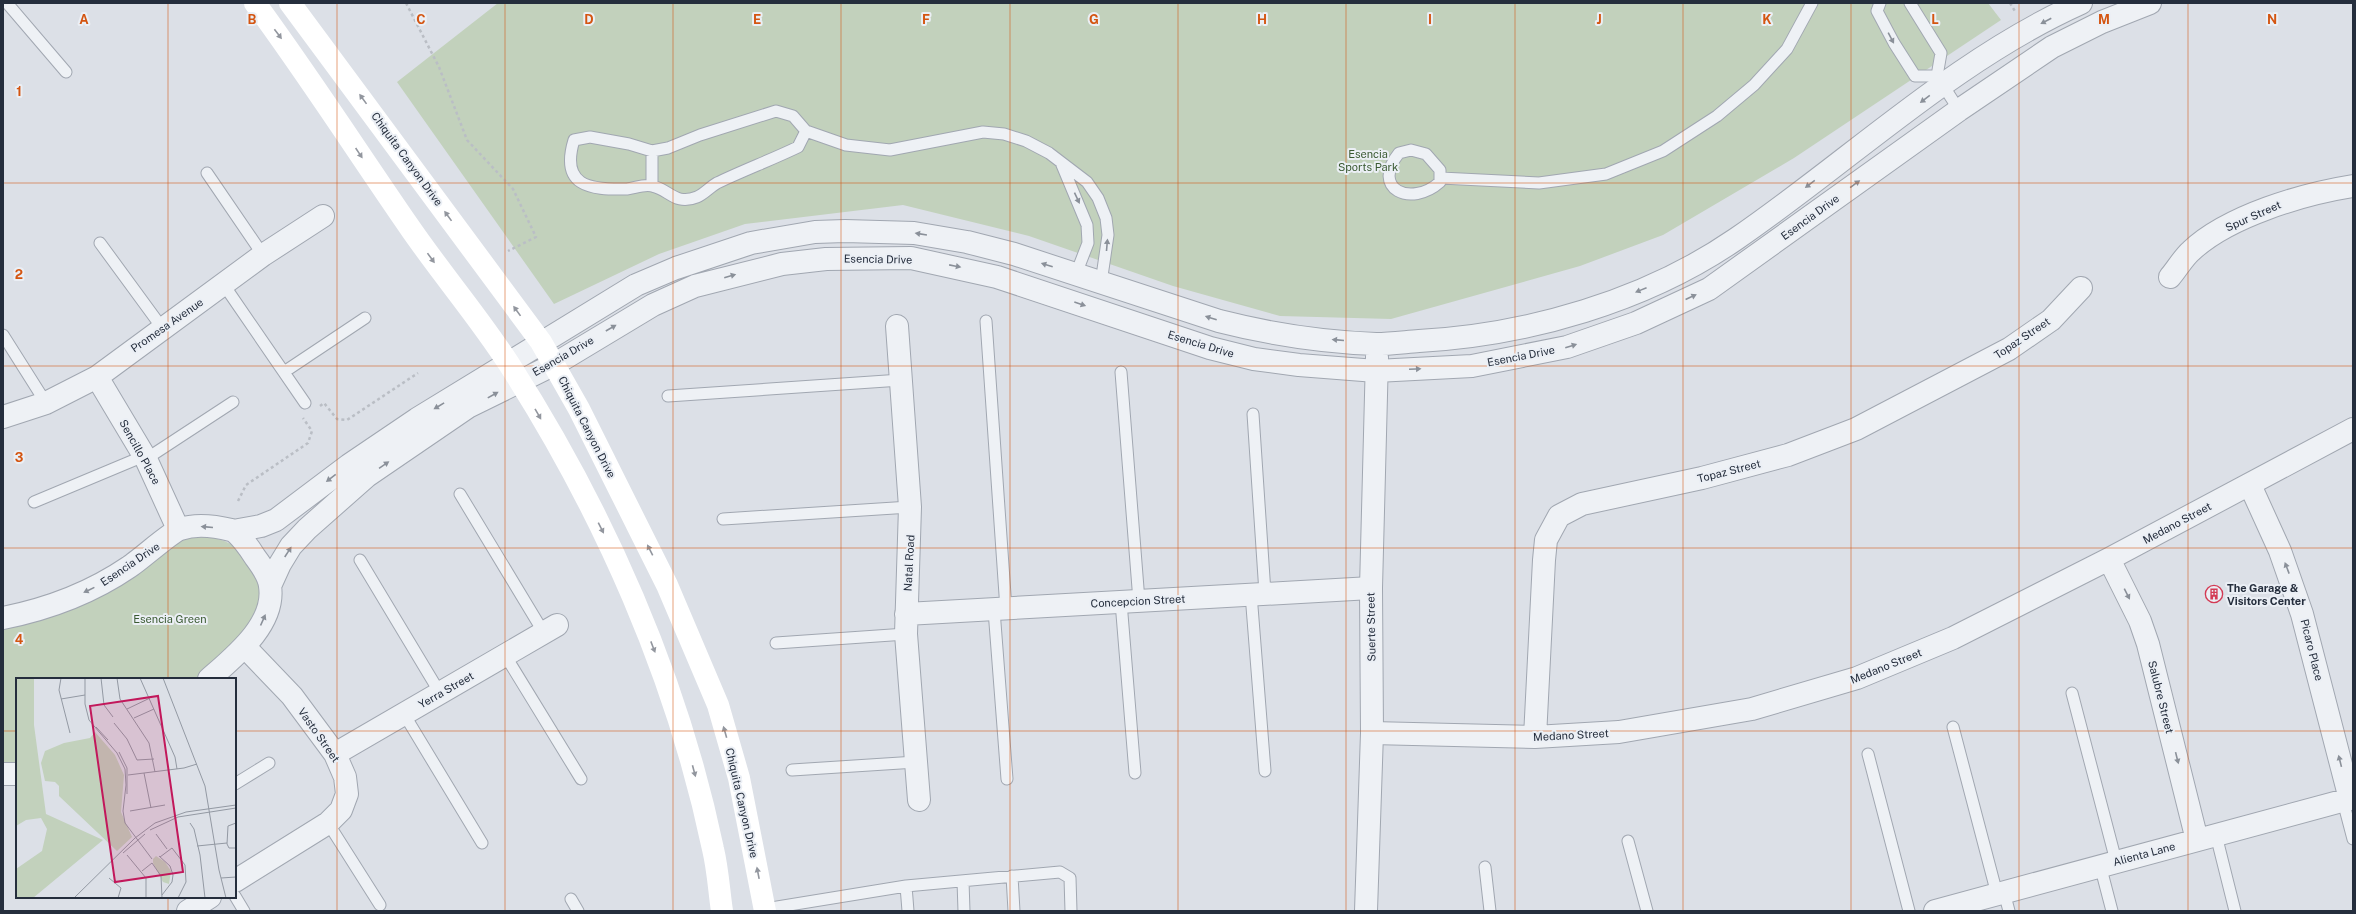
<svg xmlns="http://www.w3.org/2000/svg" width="2356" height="914" font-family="'Public Sans',sans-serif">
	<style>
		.green { fill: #c2d1bc }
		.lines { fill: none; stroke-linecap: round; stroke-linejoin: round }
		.service-casing { stroke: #a1a7b1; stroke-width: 13 }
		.minor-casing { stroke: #a1a7b1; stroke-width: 24 }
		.tertiary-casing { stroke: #a1a7b1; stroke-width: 24 }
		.path { stroke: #babec5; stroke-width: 2.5; stroke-dasharray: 3 3; stroke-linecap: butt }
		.service { stroke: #eef1f5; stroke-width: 11 }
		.minor { stroke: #eef1f5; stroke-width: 22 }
		.tertiary { stroke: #eef1f5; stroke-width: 22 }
		.secondary { stroke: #fff; stroke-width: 22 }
		.oneway { fill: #8a9099 }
		.oneway2 { fill: #92969e }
		.grid { fill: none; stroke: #d45511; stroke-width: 1; stroke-opacity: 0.55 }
		.labels { text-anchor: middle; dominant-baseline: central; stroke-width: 4; stroke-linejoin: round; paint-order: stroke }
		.park-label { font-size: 11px; fill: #3a5a32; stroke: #ebeff5 }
		.street-label { font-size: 11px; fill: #252e3d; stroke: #ebeff5 }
		.poi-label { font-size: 11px; font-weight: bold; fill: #252e3d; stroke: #ebeff5; text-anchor: start }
		.inset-road { fill: none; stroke: #9399a3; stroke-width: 1 }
		.view { fill: #c2185b; fill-opacity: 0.15; stroke: #c2185b; stroke-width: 2 }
		.inset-edge { fill: none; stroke: #252e3d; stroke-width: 2 }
		.grid-label { font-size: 13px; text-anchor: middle; font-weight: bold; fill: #d45511; stroke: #ebeff5; stroke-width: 4; stroke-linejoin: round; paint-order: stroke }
	</style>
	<rect width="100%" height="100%" fill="#dce0e7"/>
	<!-- green -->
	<path class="green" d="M498,3h1490l13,17 -207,138 -131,77 -83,31 -189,53 -111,-3 -107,-30 -144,-50 -126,-31 -158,19 -86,30 -105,50 -157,-222z
		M198,536c23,2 42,7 53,30 2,5 6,11 8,17 9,37 -40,73 -63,96h-179v89h-14v-144l170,-81z"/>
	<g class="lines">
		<defs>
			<path id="service" d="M7,3l59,69
				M1880,3l-3,8 17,32 21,33h22
				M1910,3l31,50 -4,23 22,34
				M806,131l-8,16c-27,13 -54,23 -81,36 -7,4 -13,11 -20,14 -22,9 -28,-8 -45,-11 -8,-2 -17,2 -25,3 -38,1 -67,-3 -53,-49l16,-3 39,7 23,7 16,-3 32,-13 76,-24 17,5 13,15 40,14 44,5 93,-18 21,2 22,7 23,12 38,29 11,16 8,20 2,17 -7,48
				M1411,150l15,4 14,16v12c-29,26 -70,7 -41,-29z
				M1062,165l25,60 1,18 -12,31
				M207,173l56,82
				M1441,178l98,5 67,-9 57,-23 54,-35 37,-31 33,-36 25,-46
				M652,186v-35
				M100,243l63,86
				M224,285l81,118
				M986,321l20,288
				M3,335l43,68
				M284,372l81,-54
				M1121,372l18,229
				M668,396l233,-16
				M1253,414l12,179
				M146,459l87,-57
				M460,494l84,139
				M34,502l110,-46
				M723,519l187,-12
				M360,560l80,133
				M1251,594l14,177
				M1121,602l14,171
				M994,610l13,169
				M776,643l130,-9
				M505,655l76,124
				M2072,693l44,168
				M404,714l78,129
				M1953,727l44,167
				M1868,754l41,157
				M792,770l124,-8
				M235,784l34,-21
				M2343,801l10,38
				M328,823l52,82
				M2216,835l19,76
				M1628,841l19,70
				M2100,865l12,46
				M1485,867l5,44
				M1012,876l2,35
				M963,881l1,30
				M906,886l154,-14 10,6 1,33
				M2004,892l5,19
				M235,896l9,15
				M571,899l7,12
				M765,909l141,-23 2,25"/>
			<path id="minor" d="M2170,277c7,-8 13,-19 21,-26 37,-35 112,-57 162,-65
				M897,326l13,181 -4,127 13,166
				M97,377l49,82 32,70
				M3,417l43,-14 51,-26 166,-122 60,-39
				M2250,485l30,66 22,63 48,185
				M2109,559l31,62 8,23 49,196
				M906,614l465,-26
				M1372,733l163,4 84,-5 133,-23 105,-31 96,-40 156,-79 244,-130
				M1535,737l9,-177 2,-20 13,-24 23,-12 120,-26 86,-23 68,-26 153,-80 42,-29 30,-32
				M335,754l222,-129
				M235,881l93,-58 13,-13 6,-16 -2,-17 -10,-23 -43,-58 -47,-49
				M188,911l22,-14
				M1935,911l418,-113"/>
			<path id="tertiary" d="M233,531l28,-5 15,-6 73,-55 68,-46 219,-134 40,-17 75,-25 64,-11 30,-1 69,2 53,9 47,12 205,67c51,13 104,21 157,23 14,0 29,-2 43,-3 109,-6 227,-40 317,-102 114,-78 218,-179 345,-236
				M270,586l10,-22 11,-18 16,-17 60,-53 101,-69 87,-43 98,-59 42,-19 87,-22 44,-5 85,-1 86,19 213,71 44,11 45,6 77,6 96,-5 95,-19 69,-24 73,-34 250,-179 93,-63 50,-25 48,-19
				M3,618c45,-9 88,-25 126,-51 11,-7 42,-35 51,-38 15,-5 35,-3 51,1 8,3 19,19 24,27 6,8 14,19 15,29 6,38 -36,71 -61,93
				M3,774h14
				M1366,911l6,-178 -1,-145 6,-231"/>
		</defs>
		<!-- service casing -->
		<use href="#service" class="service-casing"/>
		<!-- minor casing -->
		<use href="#minor" class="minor-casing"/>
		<!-- tertiary casing -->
		<use href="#tertiary" class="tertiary-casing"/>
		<!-- path -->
		<path class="path" d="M406,3l33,64 28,73 46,49 23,48 -28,14
			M2010,3l6,10
			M320,406l4,-3 13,16 10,1 71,-47
			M238,501l8,-16 62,-42 4,-12 -9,-13"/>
		<!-- service -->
		<use href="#service" class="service"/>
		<!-- minor -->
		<use href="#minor" class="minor"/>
		<!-- tertiary -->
		<use href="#tertiary" class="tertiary"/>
		<!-- secondary -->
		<path class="secondary" d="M255,3c53,72 102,148 153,222 32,47 70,91 101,139 95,148 168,313 204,485 5,21 6,42 9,62
			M290,3l251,339 38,67 88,176 51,120 21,73 26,133"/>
	</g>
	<!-- one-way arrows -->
	<defs><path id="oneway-solid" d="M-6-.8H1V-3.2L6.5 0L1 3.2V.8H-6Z"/></defs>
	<g class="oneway">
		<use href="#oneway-solid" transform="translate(2046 21) rotate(152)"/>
		<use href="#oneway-solid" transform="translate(1891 38) rotate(62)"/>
		<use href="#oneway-solid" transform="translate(1925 99) rotate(143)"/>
		<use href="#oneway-solid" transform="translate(1810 184) rotate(143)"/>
		<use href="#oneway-solid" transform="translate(1855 184) rotate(-36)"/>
		<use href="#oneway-solid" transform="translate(1077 198) rotate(65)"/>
		<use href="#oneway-solid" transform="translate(921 234) rotate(-171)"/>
		<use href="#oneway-solid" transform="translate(1107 245) rotate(-85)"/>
		<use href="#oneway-solid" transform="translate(1047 265) rotate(-162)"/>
		<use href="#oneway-solid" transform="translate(955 266) rotate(11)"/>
		<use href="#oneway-solid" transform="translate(730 276) rotate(-16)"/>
		<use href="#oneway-solid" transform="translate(1641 290) rotate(158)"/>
		<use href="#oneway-solid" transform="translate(1691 297) rotate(-25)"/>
		<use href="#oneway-solid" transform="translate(1080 304) rotate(19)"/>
		<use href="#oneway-solid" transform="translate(1211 318) rotate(-162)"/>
		<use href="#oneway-solid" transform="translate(611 328) rotate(-30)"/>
		<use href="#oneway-solid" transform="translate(1338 340) rotate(-175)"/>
		<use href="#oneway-solid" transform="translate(1571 346) rotate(-17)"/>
		<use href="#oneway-solid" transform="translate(1415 369) rotate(-3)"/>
		<use href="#oneway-solid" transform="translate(493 395) rotate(-29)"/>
		<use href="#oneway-solid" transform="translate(439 406) rotate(149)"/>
		<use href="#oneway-solid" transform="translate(384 465) rotate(-34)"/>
		<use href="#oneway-solid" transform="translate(331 478) rotate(142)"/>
		<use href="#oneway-solid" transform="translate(207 527) rotate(-175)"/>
		<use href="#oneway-solid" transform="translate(288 552) rotate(-57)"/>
		<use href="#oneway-solid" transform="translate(2287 568) rotate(-111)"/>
		<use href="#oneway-solid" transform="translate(89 590) rotate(154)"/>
		<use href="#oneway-solid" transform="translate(2127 594) rotate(63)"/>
		<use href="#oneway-solid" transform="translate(263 620) rotate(-66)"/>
		<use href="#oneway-solid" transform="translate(2177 758) rotate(76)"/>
		<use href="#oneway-solid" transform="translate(2340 761) rotate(-104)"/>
	</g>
	<g class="oneway2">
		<use href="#oneway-solid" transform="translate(278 34) rotate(53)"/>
		<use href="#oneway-solid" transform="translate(363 99) rotate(-126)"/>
		<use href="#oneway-solid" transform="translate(359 153) rotate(56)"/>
		<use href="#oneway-solid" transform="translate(448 216) rotate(-126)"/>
		<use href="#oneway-solid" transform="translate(431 258) rotate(54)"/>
		<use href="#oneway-solid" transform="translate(517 311) rotate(-126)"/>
		<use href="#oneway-solid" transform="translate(538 414) rotate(60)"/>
		<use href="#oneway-solid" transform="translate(601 528) rotate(63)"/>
		<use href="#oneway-solid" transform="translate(650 550) rotate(-117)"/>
		<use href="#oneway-solid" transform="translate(653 647) rotate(69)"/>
		<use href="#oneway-solid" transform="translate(725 732) rotate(-106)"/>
		<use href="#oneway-solid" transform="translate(694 771) rotate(75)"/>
		<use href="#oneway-solid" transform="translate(758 873) rotate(-101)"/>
	</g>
	<!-- grid -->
	<path class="grid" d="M168,3v676M337,3v908M505,3v908M673,3v908M841,3v908M1010,3v908M1178,3v908M1346,3v908M1515,3v908M1683,3v908M1851,3v908M2019,3v908M2188,3v908M3,183h2350M3,366h2350M3,548h2350M3,731h14M235,731h2118M168,897v14"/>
	<!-- icons -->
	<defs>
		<symbol id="building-ring" viewBox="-11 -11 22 22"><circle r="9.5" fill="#ebeff5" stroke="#d33a54" stroke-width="1.5"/><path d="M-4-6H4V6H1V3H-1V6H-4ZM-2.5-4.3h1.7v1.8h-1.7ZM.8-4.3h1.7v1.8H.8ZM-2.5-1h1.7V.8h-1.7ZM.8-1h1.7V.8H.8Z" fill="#d33a54"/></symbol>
	</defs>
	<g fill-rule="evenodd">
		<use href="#building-ring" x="2204" y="584" width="20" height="20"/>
	</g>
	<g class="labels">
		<!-- park labels -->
		<g class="park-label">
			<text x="1368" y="154">Esencia<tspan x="1368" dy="13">Sports Park</tspan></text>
			<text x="170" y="619">Esencia Green</text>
		</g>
		<!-- street labels -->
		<g class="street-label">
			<text transform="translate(407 159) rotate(54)">Chiquita Canyon Drive</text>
			<text transform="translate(2253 216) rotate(-24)">Spur Street</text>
			<text transform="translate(1810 217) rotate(-36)">Esencia Drive</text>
			<text transform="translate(878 259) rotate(1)">Esencia Drive</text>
			<text transform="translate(167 325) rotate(-35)">Promesa Avenue</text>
			<text transform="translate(2022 338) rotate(-34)">Topaz Street</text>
			<text transform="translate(1201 344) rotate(17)">Esencia Drive</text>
			<text transform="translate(563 356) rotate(-30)">Esencia Drive</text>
			<text transform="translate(1521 356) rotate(-11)">Esencia Drive</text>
			<text transform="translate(587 427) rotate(63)">Chiquita Canyon Drive</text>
			<text transform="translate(140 452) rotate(61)">Sencillo Place</text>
			<text transform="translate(1729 471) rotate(-14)">Topaz Street</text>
			<text transform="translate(2177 523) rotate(-28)">Medano Street</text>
			<text transform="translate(909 563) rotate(-87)">Natal Road</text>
			<text transform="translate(130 564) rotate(-34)">Esencia Drive</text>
			<text transform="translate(1138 601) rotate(-3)">Concepcion Street</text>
			<text transform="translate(1371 627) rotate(-91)">Suerte Street</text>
			<text transform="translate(2312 650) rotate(76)">Picaro Place</text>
			<text transform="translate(1886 666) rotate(-22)">Medano Street</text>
			<text transform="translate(446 690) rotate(-30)">Yerra Street</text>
			<text transform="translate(2161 697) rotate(76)">Salubre Street</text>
			<text transform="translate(319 735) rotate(55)">Vasto Street</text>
			<text transform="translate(1571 735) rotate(-3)">Medano Street</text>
			<text transform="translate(742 803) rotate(77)">Chiquita Canyon Drive</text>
			<text transform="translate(2144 854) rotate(-15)">Alienta Lane</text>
		</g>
		<!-- poi labels -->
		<g class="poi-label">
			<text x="2227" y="588">The Garage &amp;<tspan x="2227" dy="13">Visitors Center</tspan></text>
		</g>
	</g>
	<!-- overview -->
	<g transform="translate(16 678)">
		<rect width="220" height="220" fill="#dce0e7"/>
		<path d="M0,0h18v47l12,89 57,26 -70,58h-17v-29l26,-18 5,-22 -6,-11 -15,2 -10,6zM79,54l20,23 9,20 -3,37 11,25 -15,14 -58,-55v-10l-4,-4 -10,-1 -4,-18 4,-12 19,-8 26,-5zM140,178l9,6 6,9 -2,13 -6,-2 -10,-19v-4z" fill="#c2d1bc"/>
		<path class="inset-road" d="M45,0l-2,12 11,43M69,0v26l4,16 28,33 8,16 1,16 -3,26 2,12 27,36M85,0l3,27 9,12M101,0l3,21 29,44 6,29M124,0l35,79 2,12M147,0l42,108 14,84 7,28M45,21l24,-4M111,31l23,-11M118,40l20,-9M98,45l13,16 10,21 17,-1M80,49l12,13M103,74l8,16v26M128,95l7,35M112,97l56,-7 13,-4M114,133l35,-6M174,145l4,6 6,26 5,43M220,145l-8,3 -1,18 2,4h7M134,152l28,-13 58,-9M140,156l11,15M181,168l30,-3M107,175l22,-19M111,177l19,23v20M143,178l11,10 3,9 -1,7 -10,13M144,179l12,-9 13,17 1,17 -8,16M136,185l9,13 1,22M126,193l10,-8M93,200l12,10 -3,10M205,200l15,-1M58,220l61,-60 20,-15 31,-11 50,-7"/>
		<path class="view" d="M142,18l25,176 -68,10 -25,-176z"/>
		<rect width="220" height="220" class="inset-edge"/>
	</g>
	<g class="grid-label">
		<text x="84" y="24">A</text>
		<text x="252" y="24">B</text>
		<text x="421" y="24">C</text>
		<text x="589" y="24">D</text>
		<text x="757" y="24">E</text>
		<text x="926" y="24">F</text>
		<text x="1094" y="24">G</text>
		<text x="1262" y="24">H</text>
		<text x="1430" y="24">I</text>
		<text x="1599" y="24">J</text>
		<text x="1767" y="24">K</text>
		<text x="1935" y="24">L</text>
		<text x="2104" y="24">M</text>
		<text x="2272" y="24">N</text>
		<text x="19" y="96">1</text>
		<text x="19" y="279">2</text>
		<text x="19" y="462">3</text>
		<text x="19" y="644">4</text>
	</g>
	<!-- border -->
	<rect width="2356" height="914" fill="none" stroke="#252e3d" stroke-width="8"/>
</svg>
